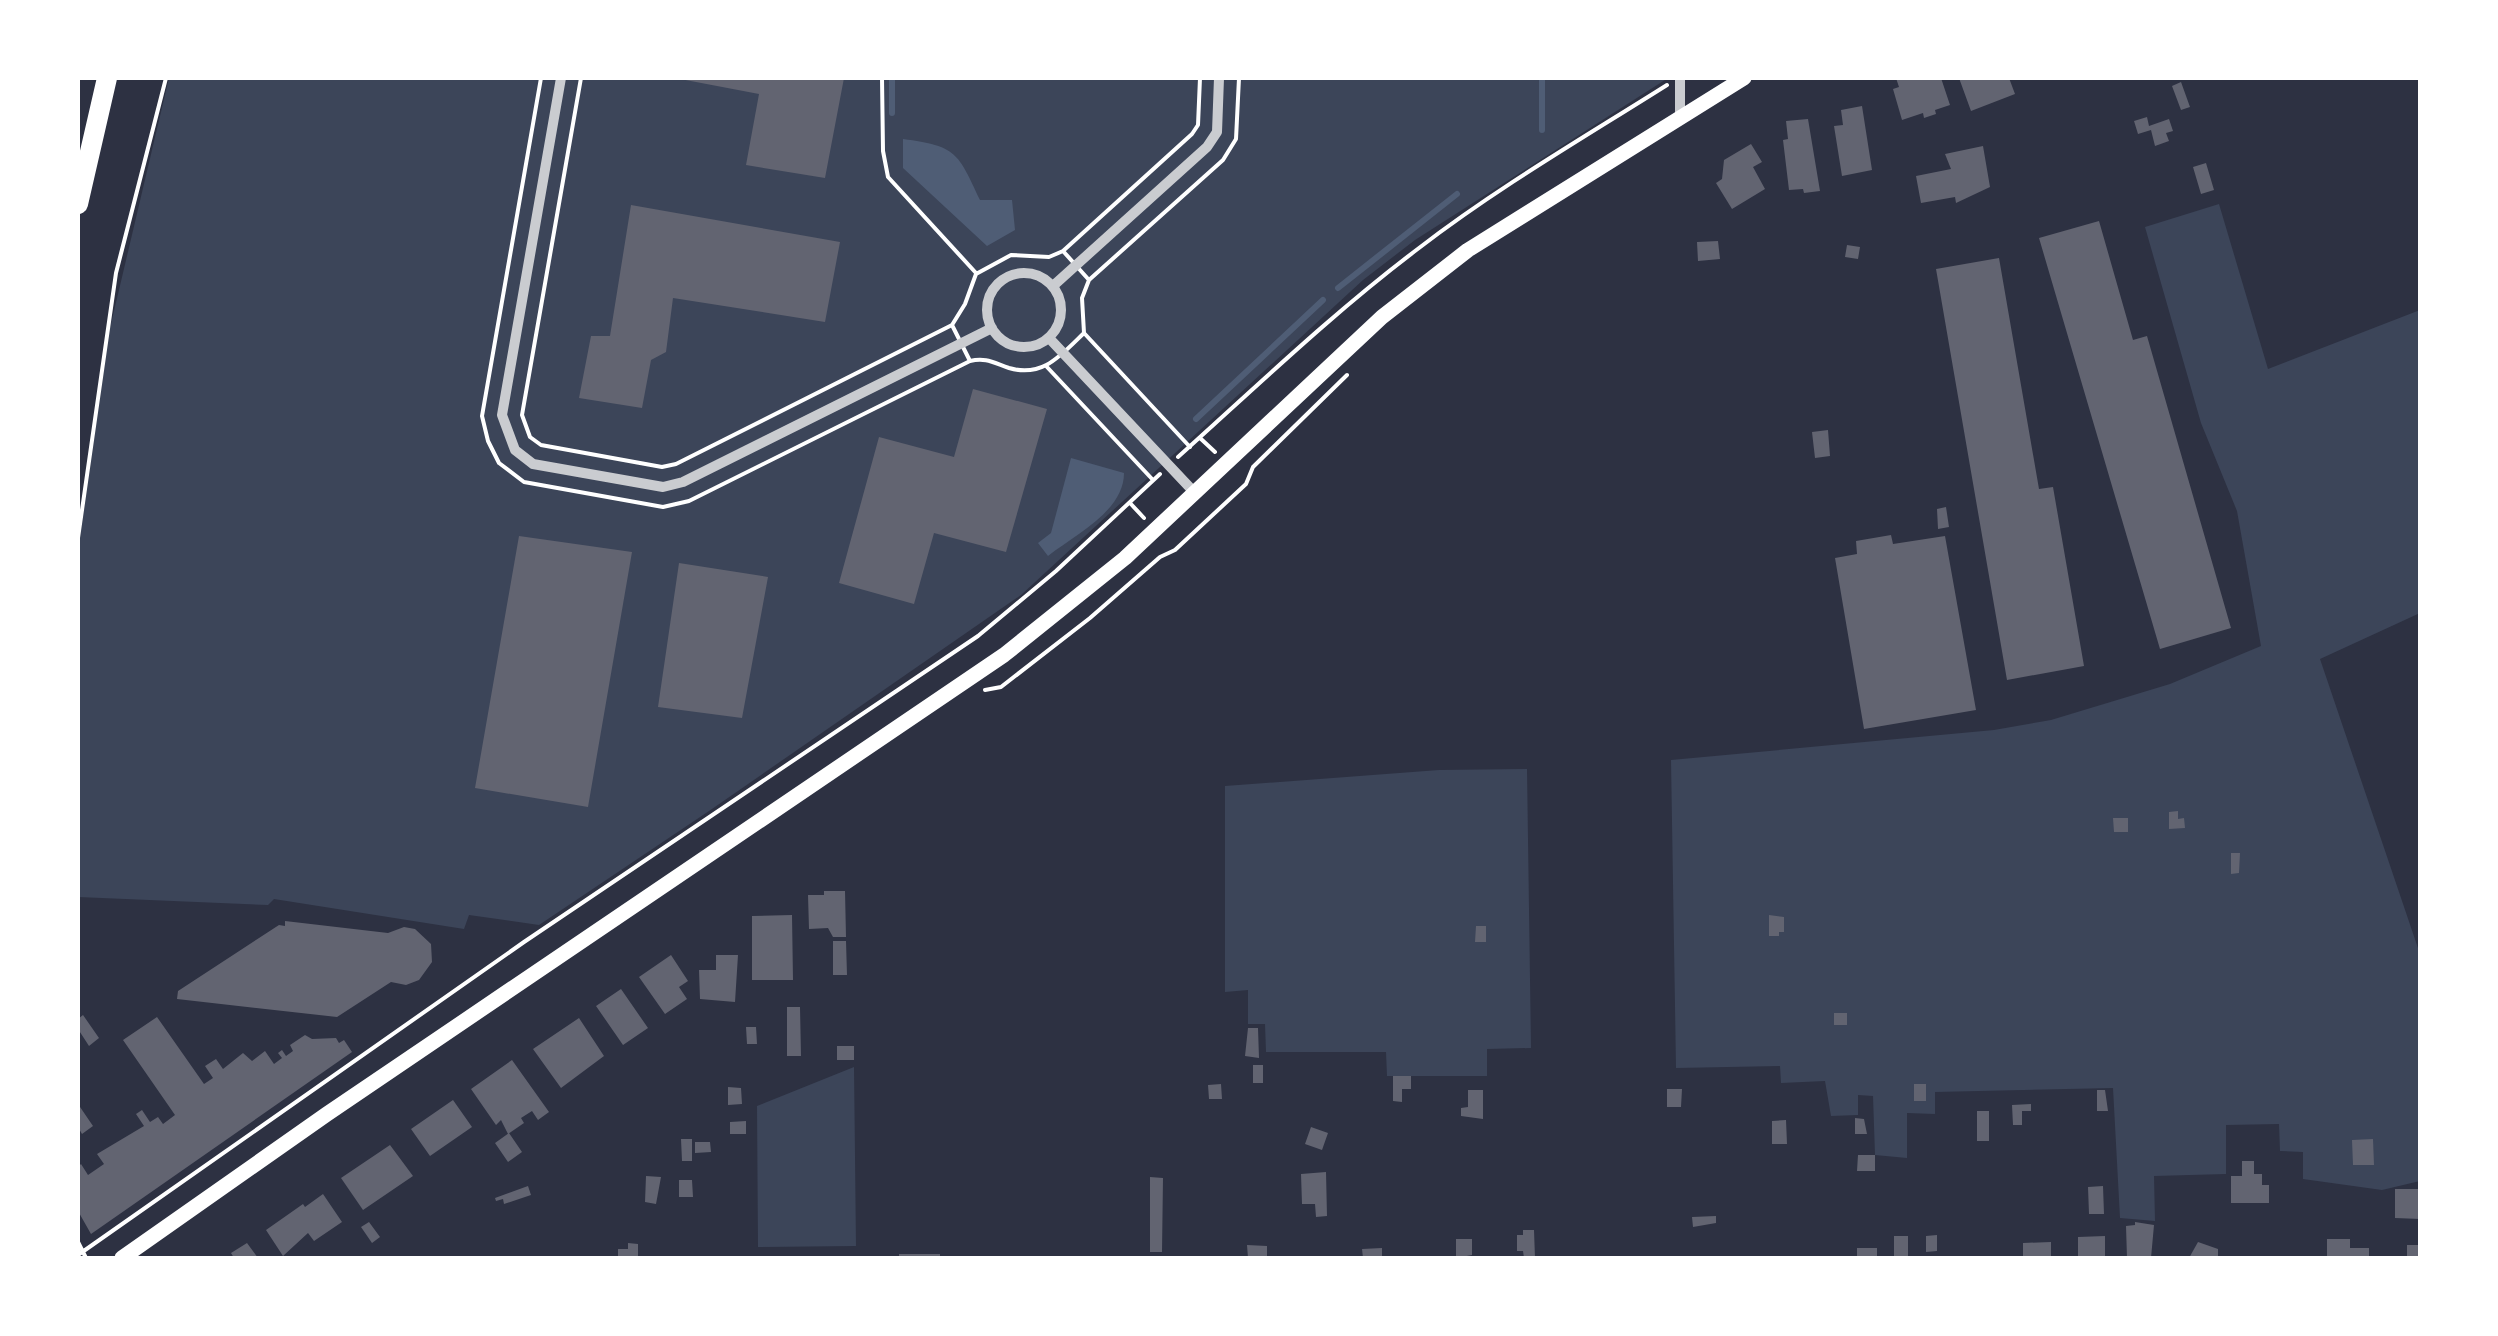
<svg xmlns="http://www.w3.org/2000/svg" width="2498" height="1336" font-family="'Libre Baskerville',serif">
	<style>
		.green { fill: #3c4559 }
		.water { fill: #4f5d75 }
		.lines { fill: none; stroke-linecap: round; stroke-linejoin: round }
		.stream { stroke: #4f5d75; stroke-width: 6 }
		.building { fill: #626471 }
		.path { stroke: #fff; stroke-width: 4 }
		.minor { stroke: #caccd0; stroke-width: 10 }
		.secondary { stroke: #fff; stroke-width: 15 }
		.trunk { stroke: #fff; stroke-width: 20 }
	</style>
	<rect width="100%" height="100%" fill="#2d3142"/>
	<!-- green -->
	<path class="green" d="M169,78h1499l-253,162 -52,40 -342,315 -312,216 -170,114 -70,-10 -5,14 -190,-30 -6,6 -190,-8v-345l32,-224z
		M2219,204l49,165 152,-59v303l-100,46 100,295v227l-38,9 -79,-11v-27l-23,-1 -1,-27 -53,1v49l-72,2 1,45 -35,-3 -7,-130 -178,4v22l-28,-1v45l-32,-3 -2,-59 -15,-1v20l-27,1 -6,-35 -44,2 -1,-17 -104,2 -5,-308 323,-30 57,-10 119,-36 91,-38 -24,-135 -36,-88 -56,-196z
		M1527,769l4,279 -44,1v27h-100l-1,-24h-120l-1,-28h-17v-34l-23,2v-206l214,-16z
		M854,1067l2,179 -98,1 -1,-141z"/>
	<!-- water -->
	<path class="water" d="M903,139c54,7 55,14 77,61h32l3,30 -28,16 -84,-78z
		M1071,458l53,15c0,38 -48,61 -76,83l-10,-13 13,-10z"/>
	<g class="lines">
		<!-- stream -->
		<path class="stream" d="M1542,78v52
			M892,113v-35
			M1338,288l119,-94
			M1196,419l127,-119"/>
	</g>
	<!-- building -->
	<path class="building" d="M675,78h169l-19,100 -79,-13 13,-71z
		M1896,78h45l9,27 -15,5 1,4 -12,4 -1,-5 -21,7 -9,-31 6,-2z
		M1959,78h50l6,16 -44,17z
		M2181,82l9,25 -9,3 -9,-24z
		M1862,106l10,64 -30,6 -8,-50 9,-1 -2,-15z
		M2147,117l2,9 20,-7 4,12 -7,2 3,8 -14,5 -4,-16 -13,4 -4,-13z
		M1808,119l12,72 -16,2 -1,-4 -14,1 -6,-50 5,-1 -2,-18z
		M1751,144l11,18 -9,5 12,22 -33,20 -16,-26 6,-4 2,-19z
		M1983,146l7,41 -34,16 -1,-6 -34,6 -5,-27 35,-7 -6,-15z
		M2206,163l8,27 -13,4 -8,-27z
		M631,205l209,37 -15,80 -152,-24 -7,54 -15,8 -9,48 -63,-10 12,-62h19z
		M2099,221l34,119 14,-4 84,292 -71,21 -121,-411z
		M1718,241l2,18 -22,2 -1,-19z
		M1847,245l13,2 -2,12 -13,-2z
		M1999,258l40,231 14,-2 31,179 -77,14 -71,-411z
		M973,389l74,20 -41,143 -72,-19 -20,71 -75,-21 40,-146 75,20z
		M1828,430l2,26 -15,2 -3,-26z
		M1946,507l3,20 -11,2 -1,-20z
		M1891,535l2,9 52,-8 31,174 -112,19 -29,-171 22,-4 -1,-13z
		M519,536l113,16 -44,255 -113,-19z
		M679,563l89,14 -26,141 -84,-11z
		M2178,811v8l6,-1 1,10 -16,1v-17z
		M2113,818h15v14h-14z
		M2231,853h9l-1,20 -8,1z
		M824,891h21l1,46h-13l-5,-9 -19,1 -1,-34h16z
		M792,915l1,65h-41v-64z
		M1769,915l15,2v15h-5v4h-10z
		M285,921l103,12 16,-6 11,2 16,15 1,18 -13,18 -13,5 -15,-3 -54,35 -160,-18 1,-8 101,-66 6,1z
		M1476,926h10v16h-11z
		M833,941h13l1,34h-14z
		M671,955l17,26 -9,6 8,12 -22,15 -26,-37z
		M716,955h22l-3,47 -35,-3 -1,-29h17z
		M621,989l27,39 -25,17 -27,-39z
		M787,1007h13l1,49h-14z
		M1834,1013h13v12h-13z
		M83,1015l16,23 -10,8 -11,-17v-10z
		M157,1017l47,67 9,-6 -8,-12 11,-7 7,10 20,-16 9,8 13,-10 9,13 8,-6 -4,-5 4,-3 4,6 7,-5 -3,-6 15,-10 7,4 24,-1 3,5 5,-3 8,12 -261,182 -13,-23v-44l3,-3 7,11 16,-11 -7,-10 47,-28 -8,-12 6,-4 8,12 8,-5 5,7 12,-9 -52,-75z
		M579,1018l25,38 -43,32 -28,-39z
		M746,1027h10l1,17h-10z
		M1248,1028h10l1,30 -14,-2z
		M837,1046h17v14h-17z
		M512,1060l37,52 -11,8 -6,-9 -11,7 3,5 -16,11 -7,-14 -5,5 -25,-36z
		M1253,1065h10v18h-10z
		M1393,1076h18v13h-9v13l-9,-1z
		M1221,1084l1,15h-13l-1,-14z
		M1914,1084h12v17h-12z
		M728,1087l13,1 1,16 -14,1z
		M1667,1089h15l-1,18h-14z
		M1468,1090h15v29l-22,-3v-8l7,-1z
		M2097,1090h8l3,21h-11z
		M453,1100l19,27 -42,29 -19,-27z
		M78,1104l15,22 -11,8 -4,-7z
		M2031,1104v7h-9v14h-9l-1,-20z
		M1977,1111h12v30h-12z
		M1855,1118l9,1 3,15h-12z
		M1786,1120l1,24h-15v-23z
		M746,1121v13h-16v-12z
		M1311,1127l17,6 -6,17 -17,-6z
		M509,1133l13,19 -14,10 -13,-19z
		M681,1139h11v22h-10z
		M2373,1139l1,26h-21l-1,-25z
		M695,1142h15l1,10 -16,1z
		M390,1145l23,31 -50,34 -22,-32z
		M1858,1155h17v16h-18z
		M2242,1161h12v13h8v11h7v18h-38v-27h11z
		M1326,1172l1,44 -11,1 -1,-13h-13l-1,-30z
		M646,1176l15,1 -5,27 -11,-2z
		M1150,1177l13,1 -1,74h-12z
		M679,1180h13l1,17h-14z
		M528,1186l3,9 -27,9 -1,-5 -7,2 -1,-3z
		M2103,1186l1,28h-15l-1,-27z
		M2395,1189h25v30l-25,-1z
		M323,1194l19,28 -28,19 -6,-8 -25,23 -17,-26 37,-26 2,3z
		M1716,1216v7l-23,4 -1,-10z
		M369,1222l11,15 -8,6 -11,-16z
		M2135,1222l19,3 -3,33h-24l-1,-32 9,-1z
		M1523,1230h11l1,28h-11l-1,-7h-6v-16h6z
		M1937,1235v16l-11,1v-16z
		M1894,1236h14v22h-14z
		M2105,1236v22h-27v-21z
		M1456,1239h16v16l-16,3z
		M2327,1239h23v9h19v10h-42z
		M2051,1242v16h-28v-15z
		M2198,1242l20,7v9h-29z
		M247,1243l11,15h-24l-3,-5z
		M628,1243l10,1v14h-20v-9h10z
		M1247,1245l20,1v12h-19z
		M2407,1245h13v13h-13z
		M1382,1248v10h-19l-1,-9z
		M1857,1248h20v10h-20z
		M899,1254h41v4h-41z"/>
	<g class="lines">
		<!-- path -->
		<path class="path" d="M541,78l-59,338 6,25 11,22 25,19 139,25 26,-6 281,-140
			M581,78l-59,337 8,22 11,8 121,22 14,-3 276,-139
			M882,78l1,73 5,26 88,96
			M1063,251l26,29 -7,18 2,35c-23,22 -41,45 -75,35 -15,-5 -23,-11 -39,-7l-18,-36 13,-21 11,-30 35,-19 38,2z
			M1063,251l129,-117 6,-9 2,-47
			M1089,280l134,-120 13,-21 3,-61
			M1084,333l106,114
			M1047,367l106,113
			M1200,438l15,14
			M1178,457c79,-71 156,-145 241,-209 78,-60 164,-110 248,-163
			M1130,503l14,15
			M78,538l38,-265 50,-195
			M985,690l16,-3 89,-69 70,-61 15,-7 71,-66 7,-17 94,-92
			M78,1242l8,16
			M78,1255l446,-313 454,-306 78,-65 104,-97"/>
		<!-- minor -->
		<path class="minor" d="M561,78l-59,337 13,35 18,14 130,23 20,-5 309,-154
			M1680,119v-41
			M987 310a37 37 0 1 1 74 0a37 37 0 1 1-74 0Z
			M1053,286l154,-139 10,-15 2,-54
			M1049,338l145,154"/>
		<!-- secondary -->
		<path class="secondary" d="M122,1258l205,-144 677,-459 121,-97 257,-241 86,-67 276,-172"/>
		<!-- trunk -->
		<path class="trunk" d="M78,204l29,-126"/>
	</g>
	<!-- border -->
	<rect width="2498" height="1336" fill="none" stroke="#ffffff" stroke-width="160"/>
</svg>
